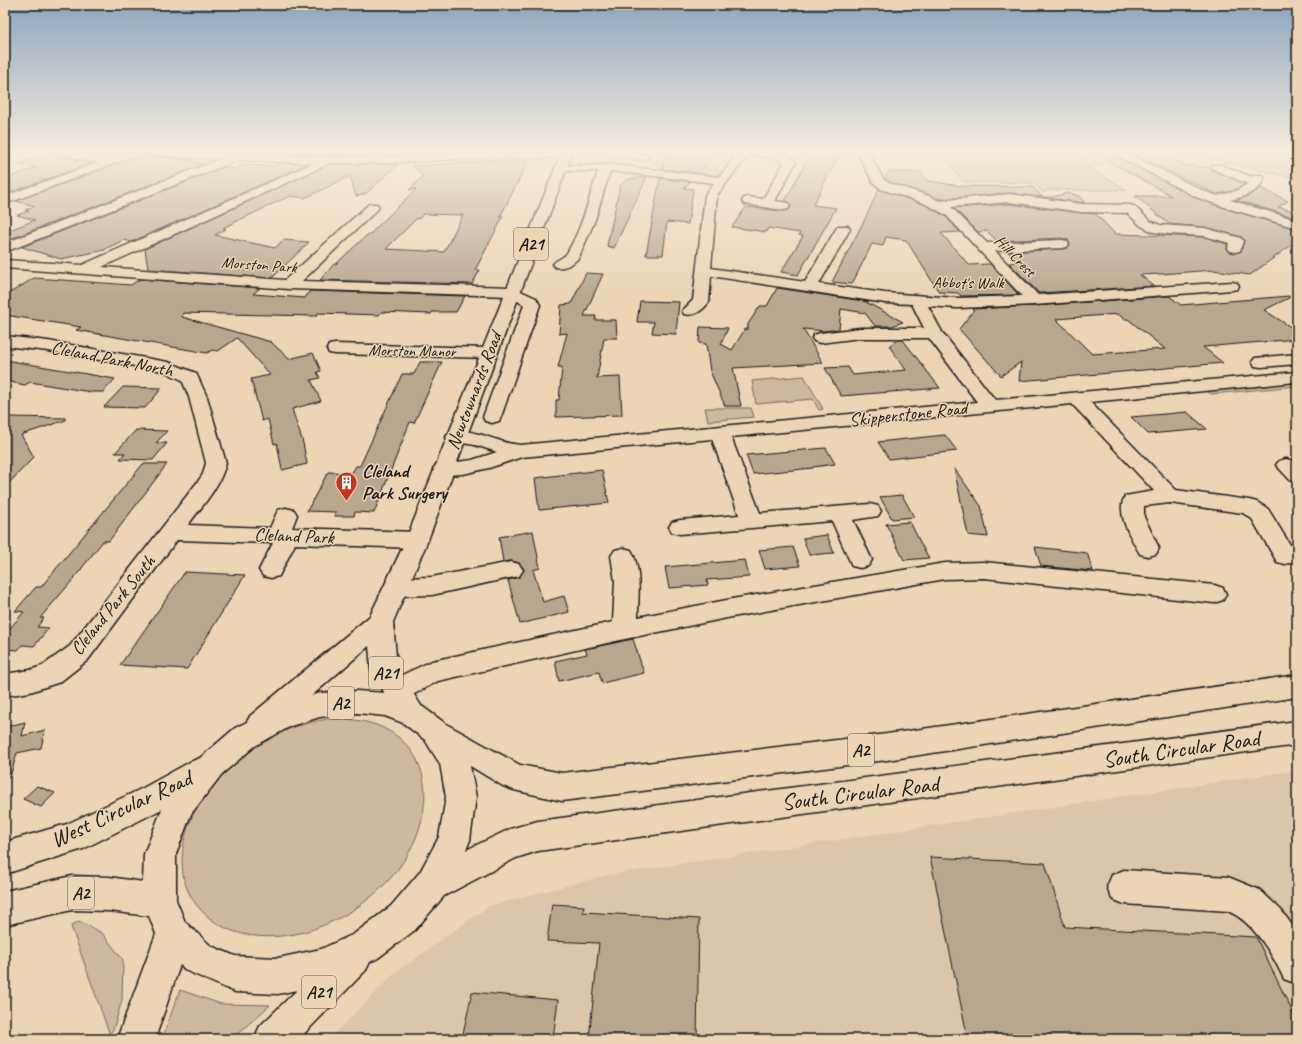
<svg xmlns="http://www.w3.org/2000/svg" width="1302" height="1044" font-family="Caveat,sans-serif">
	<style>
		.built { fill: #dcc6a9 }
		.green { fill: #ceb99e; stroke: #756a5d }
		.building { fill: #b8a68f; stroke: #1c1c1c; fill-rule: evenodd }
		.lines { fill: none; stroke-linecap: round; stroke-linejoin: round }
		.minor-casing { stroke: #1c1c1c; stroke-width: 3 }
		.major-casing { stroke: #1c1c1c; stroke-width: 3 }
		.highway-casing { stroke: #1c1c1c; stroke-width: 3 }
		.minor { fill: #ecd4b4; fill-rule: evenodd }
		.major { fill: #ecd4b4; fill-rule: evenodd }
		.highway { fill: #ecd4b4; fill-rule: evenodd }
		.labels { text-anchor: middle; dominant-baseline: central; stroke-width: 3; stroke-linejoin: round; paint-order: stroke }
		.far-street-label { font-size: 16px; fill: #1c1c1c; stroke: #ecd4b4 }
		.shield { fill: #ecd4b4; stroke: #5a534a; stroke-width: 1 }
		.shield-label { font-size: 18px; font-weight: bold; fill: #1c1c1c }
		.street-label { font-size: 19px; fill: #1c1c1c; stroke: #ecd4b4 }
		.poi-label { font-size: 19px; font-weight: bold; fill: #1c1c1c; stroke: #ecd4b4; text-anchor: start }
		.near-street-label { font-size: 23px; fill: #1c1c1c; stroke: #ecd4b4 }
	</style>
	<rect width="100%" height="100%" fill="#ecd4b4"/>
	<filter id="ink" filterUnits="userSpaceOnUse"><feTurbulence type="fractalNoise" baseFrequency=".025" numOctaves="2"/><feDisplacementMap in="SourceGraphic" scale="8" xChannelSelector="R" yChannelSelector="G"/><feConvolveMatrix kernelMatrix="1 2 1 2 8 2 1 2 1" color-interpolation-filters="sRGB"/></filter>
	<g filter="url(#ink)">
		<!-- built -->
		<path class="built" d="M478,159h61l12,2 -5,12 -73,-1z
			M1297,770v269h-968l66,-66 94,-67 119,-31z"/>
		<!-- green -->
		<path class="green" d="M581,151h12l31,6c-14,8 -31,13 -47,6z
			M943,151h128l32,14 -17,1 41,24h-80l-4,3 -9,-10 -70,-1 -21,-27z
			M1177,151h120v28z
			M649,160l64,7 9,5c-5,7 -39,4 -48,1 -9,-2 -17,-9 -25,-13z
			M804,376l19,33 -4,1 -6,-11 -57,5 -4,-23z
			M1297,382v4l-86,8 -4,-3z
			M705,408h46l3,9 -46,4z
			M327,719c19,0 38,0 56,9 55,26 49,91 20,134 -23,34 -60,59 -99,70 -24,6 -51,7 -74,-2 -24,-10 -43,-30 -47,-56 -8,-54 36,-110 82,-134 20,-11 40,-17 62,-21z
			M79,921l23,12 21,27 -1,40 -8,27 -4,8 -39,-109z
			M180,990l41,14 49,1 -38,34h-70z"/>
		<!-- building -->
		<path class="building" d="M289,151h118l-2,3 -19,2 -99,-2z
			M666,151h53l-21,22 -36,-4z
			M812,151h29l-28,54 23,3 -38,67 -17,-3 22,-36 -4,-1 1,-2 -32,-5 -2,4 -34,-5 14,-20 33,4 10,-1 2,-5 -2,-3 -4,-1z
			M1090,151h17l89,47 34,12 67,19v12l-47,34 -36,-5 -54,4 -20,1 14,11 -115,7 -30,-30 9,-1 -10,-10 54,-3 5,-1 3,-3 -2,-5 -6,-2 -65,3 -10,-10 -9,1 -24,-24 55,-4 73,9 14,1 19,20 90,3 22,7v5l3,3 5,1 6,-2 3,-10 -3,-4 -36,-10 -36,-3 -34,-28h37z
			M1126,151h28l31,14 17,2h8l2,3 33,14 -10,6 -18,4z
			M53,152l2,2 21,5v3l4,-2 12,3 -87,31v-9l7,-3 -7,-3 31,-11 -18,-4z
			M140,155l33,3 31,6 -199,77v-9l30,-12 -18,-5 12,-4 -4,-1 10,-4 -19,-5z
			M485,162h43l-28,55h3l-28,53h5l-8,14 -152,-4 14,-16h2l31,-29h2l47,-46 -7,1 14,-14 -11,-10zM423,214l40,1 -19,37 -58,-3 31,-31 2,1z
			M277,163l30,1 -176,78 -7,-2 -19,9v1l-44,9 -39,-12 202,-80 11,2 6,-4 33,1z
			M330,164h69l-34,30 -9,2 -6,-20 -45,22 -14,-2 -10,4 -58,28 3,1 -11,6 60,13 8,-8 26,2 -37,36 -124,-9 -3,-20z
			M888,172h33l7,9 33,5 72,1 9,10h10l16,-4 11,3 6,7 -76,-10 -70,6 -7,-3 -42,-14 -5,-4z
			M647,177l-33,71 -7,-2 13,-60 8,-7z
			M660,178l30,4 -6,6 9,1 -5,35 -21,-2 -4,33h-17z
			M1260,188l28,13 -10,6 19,5v6l-61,-18 13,-4z
			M879,189l44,15 22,12 15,16 -19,1 28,32 21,-1 29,31 -58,1 -3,-3 -19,-1 -33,-52 -20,-3 -3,9 -11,-2 -20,40 -20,-2 32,-61z
			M586,273l17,1 -19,42h12l-1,4h21l1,18h-13l-7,40 23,-1 2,38 -66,2v-17h3l3,-33h-4l9,-34 -8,1 2,-29 10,-1z
			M34,278l97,7 9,-6 120,9 -7,6 52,4 5,-7 155,5 -9,16h-24l-1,2 -50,-2 -2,3 -61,-2 -2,3 -133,-3 -1,4 89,25 18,17 24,-6 8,18 -4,1 3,6 -9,2 10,21 -29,8 11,34 4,21 -25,6 -5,-27 -3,1 -6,-25 -6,2 -11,-42 19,-4 -33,-37 -19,13 -6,-1 -5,3 -131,-23 5,-3 -76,-12v-19z
			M777,288l87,13 39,21 -11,4h-17l-10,-13 -24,-4 -2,20 -14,2 -22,-2 20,34 -90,5 8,38h-16l-15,-35 -4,-27 -7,-1 1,-16 28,1 -7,16 11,6 13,-21h3v-5l12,-18h7z
			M1169,296l12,9 108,-9v2l-25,12 33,21v8l-94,8 20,16 -204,18 2,-19 -20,14 -42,-47 15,-19 -1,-1 61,-3zM1118,314l6,5h4l37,30 -73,5 -36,-35z
			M640,301l39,1 -3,32 -24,-1 2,-11h-17z
			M897,340h6l37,48 -99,8 -16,-28 23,-1 5,8 53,-5 -17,-24z
			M5,360l76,13 34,6 -12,13h-12l-61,-10 -5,3 -20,-4z
			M420,362h22l-28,61 -4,-1 -36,91 -19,-1 -1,4h-20l2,-4 -29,-1 21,-39 24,1 4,-7h4l42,-92h12z
			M123,387l39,1 -17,20 -41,-1z
			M5,409l5,8 55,1 1,2 -45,15 13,22 -29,30z
			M1187,412l20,17 -59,5 -17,-17z
			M136,430l31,1 -11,12h11l-14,17 -33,-1 5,-6h-10z
			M945,435l12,16 -68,8 -11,-17z
			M826,448l9,16 -22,3v1l-60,6 -7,-19z
			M143,464h24l-58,77h-6l-32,41 -31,36h4l-7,9 12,1 -15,18 -12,-1 -4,5 -13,-1v-15l19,-22 -9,-1 21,-24h5z
			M954,468l27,38 7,31 -20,-2z
			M602,470l7,33 -70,7 -4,-32z
			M902,495l12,22 -22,2 -12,-22z
			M910,522l12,24 7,12 -25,2 -18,-36z
			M533,531l7,37 -7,2 10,32 21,-6 5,16 -49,12 -12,-44 11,-3 5,-8 -5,-6 -8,-2 -8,1 -4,-25z
			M827,535l7,18 -25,2 -6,-17z
			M793,547l7,19 -35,3 -6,-19z
			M1035,547l52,6 6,18 -52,-5z
			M745,560l4,17 -42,3 1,5 -39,3 -4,-21z
			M185,572l60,3 -58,94 -67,-4z
			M633,639l11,34 -42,10 -3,-11 -40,9 -4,-20 32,-7 -2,-5z
			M25,722l-3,14 23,-6 -4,18 -24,5 -7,24 -5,-1v-49z
			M37,786l18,7 -14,14 -18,-8z
			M930,857l115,6 20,64 191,10 41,84v18h-329z
			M552,904l32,2 -1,6 116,7 -2,120h-108l10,-96 -52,-2z
			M472,992l86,8 -5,39h-91z"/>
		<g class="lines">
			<defs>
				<path id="minor" d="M54,151h22l33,7 20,-7h56l142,6h59l74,-4h110l1,2 -1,2 -4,1 -106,1 -74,4h-56l-228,104 183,13 84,-76h8l2,3 -2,3 -75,71 210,6 24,11 4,7 -39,112 -2,4 -7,2 -7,-2 -2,-4 41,-112 -15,-9 -220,-7 -284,-21v-8l77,5 232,-102 -79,-3 -2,2 -228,90v-9l215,-84 -32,-1 -38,-4 -5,-2 -140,52v-8l92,-33 -42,-10z
					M599,151h29l19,4 1,2 -5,3 -39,-6z
					M740,151c17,0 44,-5 56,11l-21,39 13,2 2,3 -2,3 -4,1 -40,-6 -2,-3 2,-3 4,-1 15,2 21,-36 -6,-4 -29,-5 -32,41 -6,73 94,14 31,-53 2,-3h10l2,3 -31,55 66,9 72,5 65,-2 -76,-81 -22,-12 -43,-14 -8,-7 -17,-31h11l17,29 5,3 43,14 7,4 70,-7 73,10 48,1 4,1 16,15 10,4 45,3 36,10 2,3 -3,10 -5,1 -5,-1 -2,-3 1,-5 -24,-7 -36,-2 -16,-2 -12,-6 -14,-13 -45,-1 -73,-10 -58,5 36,36 75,-3 5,1 2,3 -2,3 -5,1 -67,3 43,44 194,-13 5,1 2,3 -2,3 -5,1 -198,15 -77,3 -29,-2 14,26 53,68 302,-28v10l-207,20 86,88 73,10 8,2 11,7 29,47 -4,6 -8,2 -8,-2 -25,-43 -9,-6 -73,-10 -26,3v11l15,31 -3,6 -8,2 -8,-2c-9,-16 -25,-41 -15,-58l29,-5 -82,-87 -341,33 29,76 110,-9 8,2 3,5 -3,5 -25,4 19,40 -4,6 -8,2 -8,-2 -20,-45 -152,13 -8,-2 -3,-5 3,-5 8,-2 59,-5 -27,-76 -190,18 -33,11 -26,6 -20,1 -7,-2 -3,-4 3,-4 36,-5 25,-8 -22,-7 -26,-4 -3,-4 3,-4c18,-5 32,2 49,7 7,3 14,4 22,5l457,-43 -48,-64h-69l-40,5 -6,-2 -2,-3 2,-3 6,-2 40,-5h64l-12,-24 -27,-1 -174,-27 -2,26c-6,8 -14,15 -25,12l-2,-3 11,-11 12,-105 9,-12 -104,-12 -15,49 -16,37c-5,7 -16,12 -24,10l-2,-3c4,-5 11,-6 14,-11 15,-25 22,-54 31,-82h-37l-4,-1 -2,-2 2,-2 57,-1 105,12z
					M1108,151h14l82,40 13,5 19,-5 12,-7 -35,-15 -2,-2 2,-2h8l31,12 2,-2h8l2,2c-1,2 -1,4 -2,6 -5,10 -22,15 -32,17l67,20v8l-67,-19 -34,-12z
					M5,336l43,5 120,21 28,11 11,24 19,66c-6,24 -24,43 -38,62l82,3 8,-18 8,-2 8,2 3,5 -5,13 125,4 8,3 3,5 -3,5 -8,3 -122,-4 -16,32 -8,2 -8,-2 -4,-6 14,-27 -96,-3 -89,120 -28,22 -30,10 -25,4v-22l25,-4 12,-4 28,-20 129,-166 4,-6 3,-11 -17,-66 -7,-17 -19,-9 -115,-20 -43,-5z
					M335,344l153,4 6,1 2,4 -2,4 -6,1 -153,-4 -6,-1 -2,-4 2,-4z
					M1297,354v10l-36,3 -6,-1 -3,-4 3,-4z
					M1286,459l7,2 4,3v17l-7,-1 -14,-15 3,-4z
					M623,548l8,2c11,19 7,46 7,67l94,-18 213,-36 39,-1 230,23 9,3 3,6 -3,6 -9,3 -230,-25 -39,1 -213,38 -107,22 -187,42 -31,17 -10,3 -10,-3 -4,-8 4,-8 45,-21 181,-39 2,-41 -4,-25 4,-6z
					M511,562l8,2 4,6 -4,6 -87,19 -36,1 -8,-3 -4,-6 4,-6 8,-3 36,-1z
					M1124,870l104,7 32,13 21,20 16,22v52l-13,-5c-11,-24 -31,-58 -56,-68l-104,-7 -12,-5 -5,-12 5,-12z"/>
				<path id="major" d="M562,151h11l-145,389 -35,82 4,46 30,47 -4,8 -10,4 -10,-4 -32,-53 -2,-24 -99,86 -10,4 -10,-4 -4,-8 4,-8 120,-100 36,-76z"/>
				<path id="highway" d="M1297,675v22l-410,63 -325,41 -48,-11 -11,-4 -33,-20 6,31 -6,43 -4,10 44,-21 28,-8 759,-100v24l-759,106 -22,7 -72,38 -29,34 -37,28 -8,4 -4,8 -67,69h-45l6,-13 37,-36 -19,4 -43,-2 -48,-21 -7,-6 -25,74h-38l39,-105 -7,-18 -40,-5 -37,-1 -67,15v-34l67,-15 37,1 34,5 1,-28 18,-45 -79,40 -78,25v-32l62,-18 76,-36 47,-26 10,-4 35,-30 37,-19 48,-16 37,-2 30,2 36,14 23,17 74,41 42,8 325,-39zM357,713l28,3 18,7 22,17 15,24 6,33 -7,40 -19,35 -29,34 -37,28 -33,15 -43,9 -43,-2 -24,-10 -26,-24 -9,-22v-46l15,-40 31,-40 33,-28 36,-20 29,-9z"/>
			</defs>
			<!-- minor casing -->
			<use href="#minor" class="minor-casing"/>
			<!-- major casing -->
			<use href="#major" class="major-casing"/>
			<!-- highway casing -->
			<use href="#highway" class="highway-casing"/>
			<!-- minor -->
			<use href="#minor" class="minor"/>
			<!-- major -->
			<use href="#major" class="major"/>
			<!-- highway -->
			<use href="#highway" class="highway"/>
		</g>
	</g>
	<!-- sky -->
	<linearGradient id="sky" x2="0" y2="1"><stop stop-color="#8ca6be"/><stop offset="0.51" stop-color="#f6ecdd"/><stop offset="1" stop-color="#f6ecdd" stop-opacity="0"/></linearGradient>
	<rect width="1302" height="298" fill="url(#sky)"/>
	<!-- icons -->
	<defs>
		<symbol id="building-pin" viewBox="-11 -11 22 30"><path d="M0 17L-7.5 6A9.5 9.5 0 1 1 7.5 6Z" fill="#c8321e" stroke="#ecd4b4"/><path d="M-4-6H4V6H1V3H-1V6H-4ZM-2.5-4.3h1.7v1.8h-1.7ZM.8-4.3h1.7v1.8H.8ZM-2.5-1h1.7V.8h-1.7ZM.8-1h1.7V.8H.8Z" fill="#fff"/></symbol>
	</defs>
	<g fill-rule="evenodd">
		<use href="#building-pin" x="334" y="470" width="25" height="34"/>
	</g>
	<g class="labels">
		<!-- far-street labels -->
		<g class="far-street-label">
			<text transform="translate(1015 256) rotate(46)">Hill Crest</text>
			<text transform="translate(259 265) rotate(4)">Morston Park</text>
			<text x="968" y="283">Abbot's Walk</text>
			<text transform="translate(412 351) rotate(1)">Morston Manor</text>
		</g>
		<!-- shield labels -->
		<g class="shield">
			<rect x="514" y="228" width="34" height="32" rx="3"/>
			<rect x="369" y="657" width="34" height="32" rx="3"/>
			<rect x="328" y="687" width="26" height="32" rx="3"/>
			<rect x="848" y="734" width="26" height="32" rx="3"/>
			<rect x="68" y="877" width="26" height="32" rx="3"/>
			<rect x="302" y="976" width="34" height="32" rx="3"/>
		</g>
		<g class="shield-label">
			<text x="531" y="244">A21</text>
			<text x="386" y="673">A21</text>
			<text x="341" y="703">A2</text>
			<text x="861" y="750">A2</text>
			<text x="81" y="893">A2</text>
			<text x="319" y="992">A21</text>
		</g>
		<!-- street labels -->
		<g class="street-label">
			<text transform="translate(112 359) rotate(11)">Cleland Park North</text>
			<text transform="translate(474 391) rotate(-69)">Newtownards Road</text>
			<text transform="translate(908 414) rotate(-6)">Skipperstone Road</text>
			<text transform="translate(294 536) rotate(2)">Cleland Park</text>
			<text transform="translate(113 605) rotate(-51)">Cleland Park South</text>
		</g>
		<!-- poi labels -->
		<g class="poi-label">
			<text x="362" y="471">Cleland<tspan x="362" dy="22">Park Surgery</tspan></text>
		</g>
		<!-- near-street labels -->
		<g class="near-street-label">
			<text transform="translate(1181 749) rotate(-8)">South Circular Road</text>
			<text transform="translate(860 793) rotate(-7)">South Circular Road</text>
			<text transform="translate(121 809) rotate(-25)">West Circular Road</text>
		</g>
	</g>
	<!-- margin -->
	<rect width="1302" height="1044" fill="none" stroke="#ecd4b4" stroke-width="20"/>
	<rect x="10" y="10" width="1282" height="1024" fill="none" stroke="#1c1c1c" stroke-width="1.5" filter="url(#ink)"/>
</svg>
